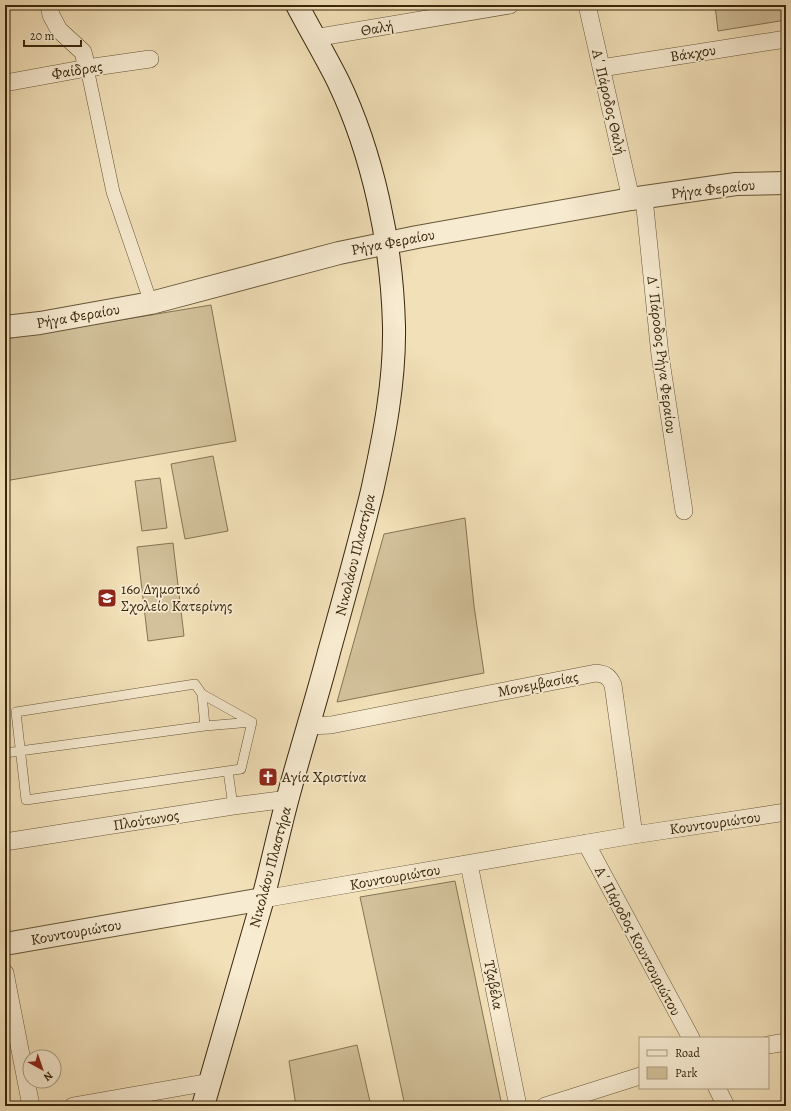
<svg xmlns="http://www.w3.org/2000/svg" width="791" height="1111" font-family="Alegreya,serif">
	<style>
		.green { fill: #d2c19b; stroke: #857454 }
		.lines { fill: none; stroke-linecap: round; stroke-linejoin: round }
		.service-casing { stroke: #665537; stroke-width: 10 }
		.pedestrian-casing { stroke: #665537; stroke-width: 14 }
		.minor-casing { stroke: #665537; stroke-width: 18 }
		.tertiary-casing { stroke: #665537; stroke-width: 24 }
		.secondary-casing { stroke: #38270c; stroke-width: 24 }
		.service { stroke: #f7ebd1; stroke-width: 9 }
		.pedestrian { stroke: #f7ebd1; stroke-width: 13 }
		.minor { stroke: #f7ebd1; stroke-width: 17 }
		.tertiary { stroke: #f7ebd1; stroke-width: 22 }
		.secondary { stroke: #f7ebd1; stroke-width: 22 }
		.labels { text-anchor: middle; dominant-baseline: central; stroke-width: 3.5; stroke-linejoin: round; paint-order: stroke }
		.street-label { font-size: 15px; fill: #38270c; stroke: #f7ebd1 }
		.poi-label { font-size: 15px; fill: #38270c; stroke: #f7ebd1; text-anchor: start }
	</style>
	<rect width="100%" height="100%" fill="#f2e0b8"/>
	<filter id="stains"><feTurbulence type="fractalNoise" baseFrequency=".005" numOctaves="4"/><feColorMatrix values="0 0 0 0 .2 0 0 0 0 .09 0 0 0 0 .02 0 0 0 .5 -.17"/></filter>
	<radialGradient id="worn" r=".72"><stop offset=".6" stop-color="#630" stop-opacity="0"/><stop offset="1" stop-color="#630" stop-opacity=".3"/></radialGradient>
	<!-- green -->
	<path class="green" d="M715,5h71v15l-68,11z
		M211,305l25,136 -231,40v-142z
		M213,456l15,75 -43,8 -14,-75z
		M160,478l7,50 -25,3 -7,-50z
		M465,518l9,88 10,67 -147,29 47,-168z
		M173,543l11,93 -36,5 -11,-94z
		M455,881l47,225h-97l-45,-209z
		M357,1045l14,61h-75l-7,-45z"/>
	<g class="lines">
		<defs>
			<path id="service" d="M195,684l7,10 50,28 -11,47 -215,31 -10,-88z
				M202,694l3,32
				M5,753l200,-27 47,-4
				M228,771l5,35"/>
			<path id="pedestrian" d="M87,68l26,124 38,111"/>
			<path id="minor" d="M49,5l2,10 8,15 24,22 4,16
				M587,5l44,194
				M314,38l196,-33
				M601,68l185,-29
				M5,83l82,-15 63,-9
				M644,198l16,157 24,156
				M309,726l22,-1 265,-52c9,1 13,3 17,12l21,150
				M5,842l228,-36 55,-7
				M586,843l105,195
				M469,864l49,242
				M263,899l371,-64 152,-23
				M5,973l26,133
				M768,1045l18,-3
				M717,1088l9,18
				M73,1106l137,-24
				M545,1106l95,-30"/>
			<path id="tertiary" d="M5,327l35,-4 111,-20 188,-50 78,-16 214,-38 105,-15 50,-1
				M5,944l258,-45"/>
			<path id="secondary" d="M203,1106c19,-68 40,-136 59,-204 9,-34 16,-67 25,-101 13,-50 29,-99 42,-149 15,-54 30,-107 43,-161 12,-54 23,-109 22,-165 -2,-82 -21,-172 -56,-245 -13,-26 -28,-51 -41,-76"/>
		</defs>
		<!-- service casing -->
		<use href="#service" class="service-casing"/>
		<!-- pedestrian casing -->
		<use href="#pedestrian" class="pedestrian-casing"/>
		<!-- minor casing -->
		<use href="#minor" class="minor-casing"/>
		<!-- tertiary casing -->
		<use href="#tertiary" class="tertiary-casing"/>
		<!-- secondary casing -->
		<use href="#secondary" class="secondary-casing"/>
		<!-- service -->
		<use href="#service" class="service"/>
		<!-- pedestrian -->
		<use href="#pedestrian" class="pedestrian"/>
		<!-- minor -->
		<use href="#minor" class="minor"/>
		<!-- tertiary -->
		<use href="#tertiary" class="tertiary"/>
		<!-- secondary -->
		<use href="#secondary" class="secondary"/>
	</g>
	<!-- icons -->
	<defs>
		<symbol id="school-square" viewBox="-11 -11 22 22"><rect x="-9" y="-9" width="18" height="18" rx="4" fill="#8f2418" stroke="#f7ebd1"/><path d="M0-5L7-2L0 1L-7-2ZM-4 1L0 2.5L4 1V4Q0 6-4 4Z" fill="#fff"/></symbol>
		<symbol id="church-square" viewBox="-11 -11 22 22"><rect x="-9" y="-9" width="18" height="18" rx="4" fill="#8f2418" stroke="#f7ebd1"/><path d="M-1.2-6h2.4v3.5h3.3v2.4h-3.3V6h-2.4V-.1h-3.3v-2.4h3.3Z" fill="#fff"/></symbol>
	</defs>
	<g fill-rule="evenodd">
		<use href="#school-square" x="96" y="587" width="22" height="22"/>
		<use href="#church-square" x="257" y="766" width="22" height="22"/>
	</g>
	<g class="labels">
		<!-- street labels -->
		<g class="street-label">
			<text transform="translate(377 28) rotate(-10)">Θαλή</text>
			<text transform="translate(693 53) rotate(-9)">Βάκχου</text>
			<text transform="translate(77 70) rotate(-9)">Φαίδρας</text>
			<text transform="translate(609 102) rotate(77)">Α΄ Πάροδος Θαλή</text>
			<text transform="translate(713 189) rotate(-6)">Ρήγα Φεραίου</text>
			<text transform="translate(393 242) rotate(-11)">Ρήγα Φεραίου</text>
			<text transform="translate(78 316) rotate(-10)">Ρήγα Φεραίου</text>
			<text transform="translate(662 355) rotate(83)">Δ΄ Πάροδος Ρήγα Φεραίου</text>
			<text transform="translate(355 555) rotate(-76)">Νικολάου Πλαστήρα</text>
			<text transform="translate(538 684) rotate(-11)">Μονεμβασίας</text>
			<text transform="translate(146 820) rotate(-9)">Πλούτωνος</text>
			<text transform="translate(715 823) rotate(-8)">Κουντουριώτου</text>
			<text transform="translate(270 867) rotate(-75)">Νικολάου Πλαστήρα</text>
			<text transform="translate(395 877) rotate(-10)">Κουντουριώτου</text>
			<text transform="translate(76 932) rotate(-10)">Κουντουριώτου</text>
			<text transform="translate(638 941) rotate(62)">Α΄ Πάροδος Κουντουριώτου</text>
			<text transform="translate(494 985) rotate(79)">Τζαβέλα</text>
		</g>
		<!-- poi labels -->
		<g class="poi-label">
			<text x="121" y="589">16ο Δημοτικό<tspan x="121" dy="17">Σχολείο Κατερίνης</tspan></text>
			<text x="282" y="777">Αγία Χριστίνα</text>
		</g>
	</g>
	<!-- margin -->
	<rect width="791" height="1111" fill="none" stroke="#f2e0b8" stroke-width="20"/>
	<rect x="6" y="6" width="779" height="1099" fill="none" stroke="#38270c" stroke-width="2"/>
	<rect x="10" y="10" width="771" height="1091" fill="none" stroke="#38270c"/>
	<!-- legend -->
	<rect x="639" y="1037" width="130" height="52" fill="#f7ebd1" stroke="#ab9d82"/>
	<rect x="647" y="1050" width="20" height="6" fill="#f7ebd1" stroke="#ab9d82"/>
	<text x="675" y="1057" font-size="12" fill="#38270c">Road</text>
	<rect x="647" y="1067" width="20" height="12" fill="#d2c19b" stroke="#ab9d82"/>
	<text x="675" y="1077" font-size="12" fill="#38270c">Park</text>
	<!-- north arrow -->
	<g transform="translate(42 1069) rotate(140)"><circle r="19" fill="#f7ebd1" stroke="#ab9d82"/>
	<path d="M0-3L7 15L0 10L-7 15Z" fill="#8f2418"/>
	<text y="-6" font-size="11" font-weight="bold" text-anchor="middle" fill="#38270c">N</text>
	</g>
	<!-- scale -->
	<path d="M24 40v6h57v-6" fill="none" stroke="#38270c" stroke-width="2"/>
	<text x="30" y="40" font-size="12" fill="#38270c" stroke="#f7ebd1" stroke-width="3" paint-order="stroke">20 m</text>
	<rect width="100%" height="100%" filter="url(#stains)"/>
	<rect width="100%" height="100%" fill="url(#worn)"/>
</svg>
